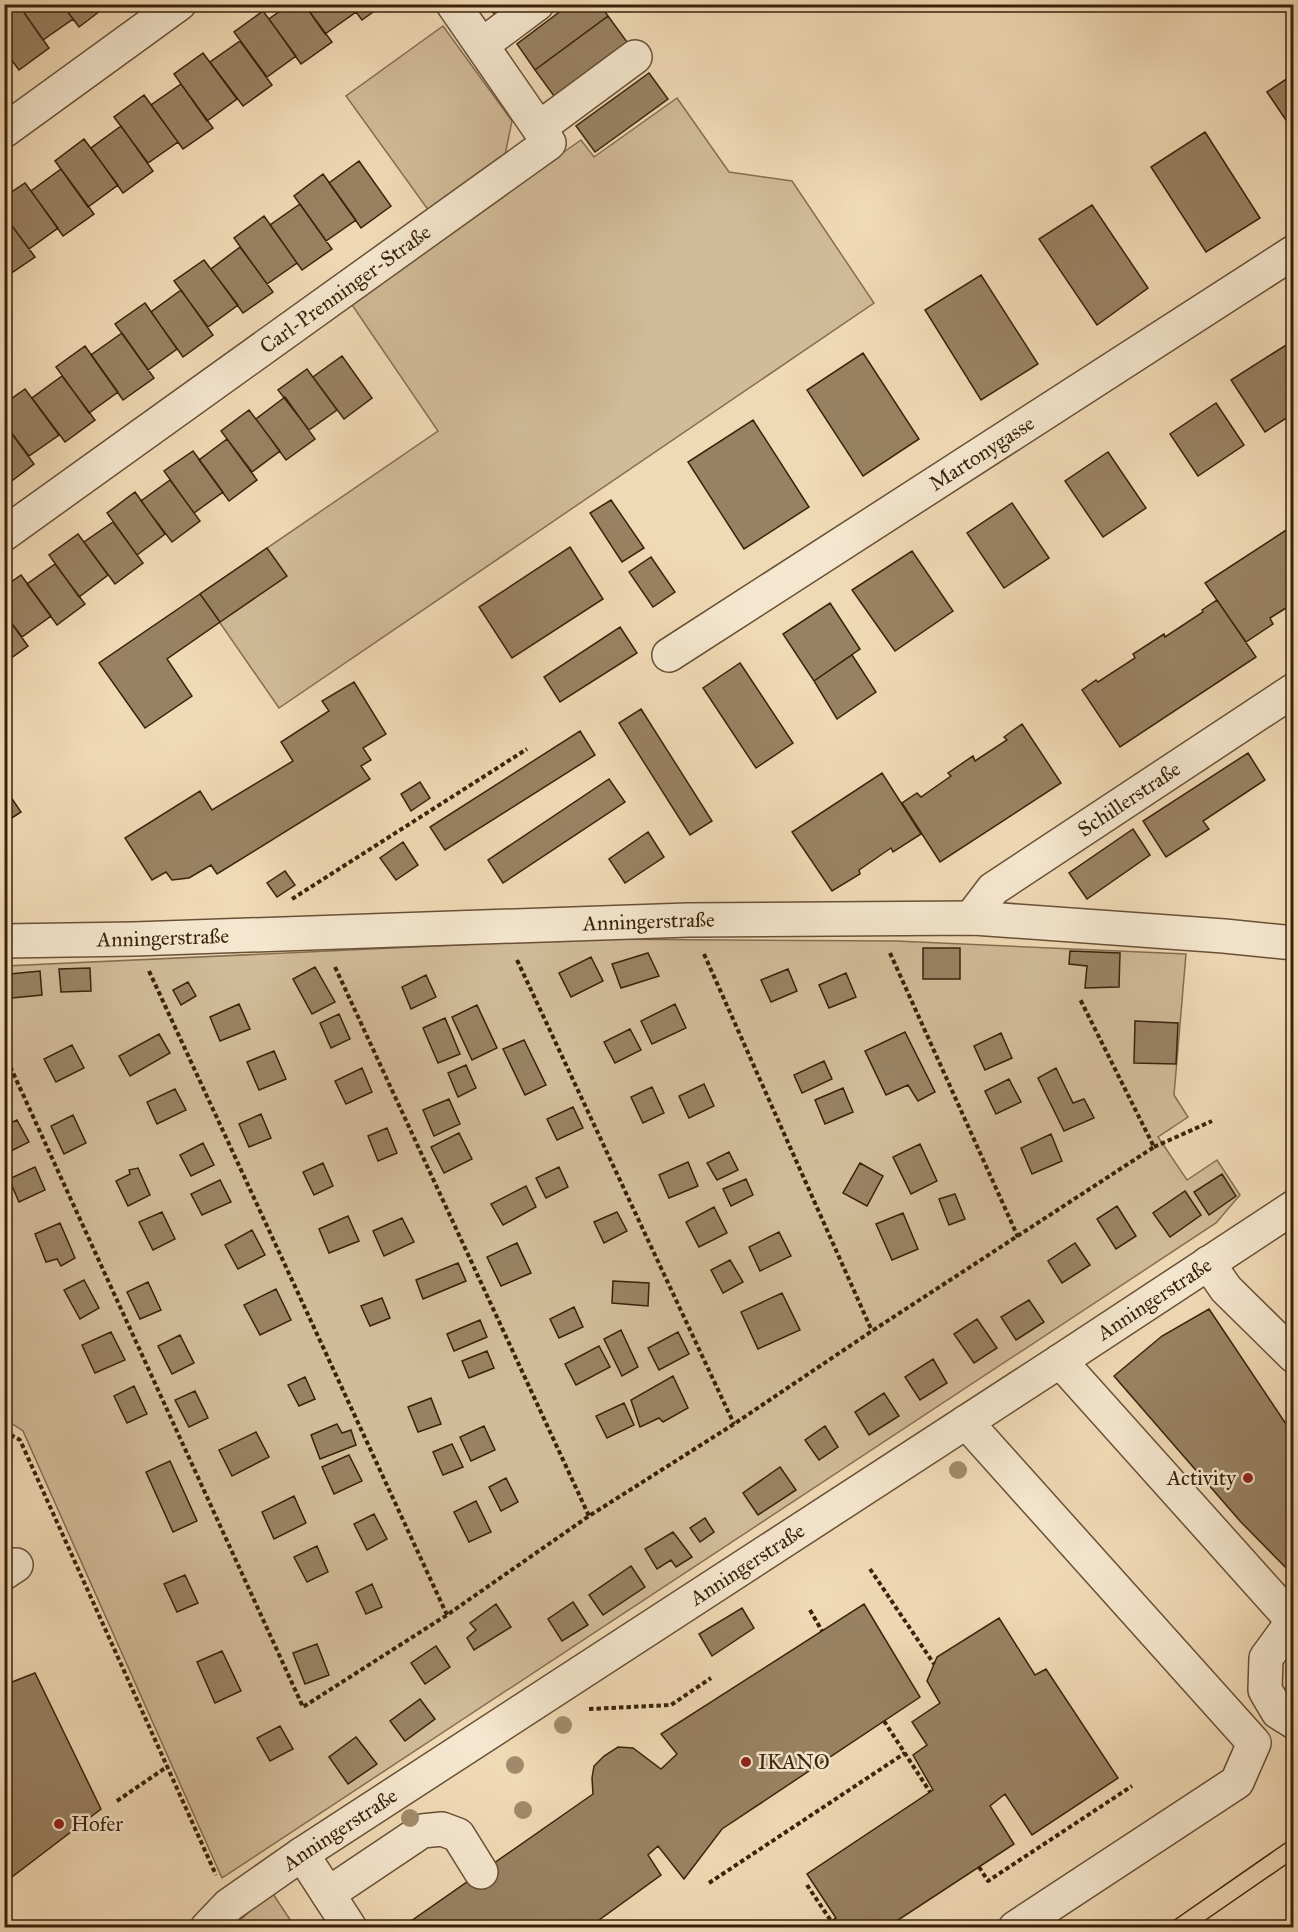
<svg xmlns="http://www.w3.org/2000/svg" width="1298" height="1932" font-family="'IM FELL Great Primer',serif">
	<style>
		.green { fill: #d1bb98; stroke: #866e52; stroke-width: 1.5 }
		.building { fill: #998263; stroke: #3a220b; stroke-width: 1.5 }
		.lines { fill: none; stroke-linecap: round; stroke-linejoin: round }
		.minor-casing { stroke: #685036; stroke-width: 36 }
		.path { stroke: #3a220b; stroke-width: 4; stroke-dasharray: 4.5 3; stroke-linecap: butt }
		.minor { stroke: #f5e7cf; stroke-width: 33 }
		.tram { stroke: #3a220b; stroke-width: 1.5 }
		.tree { fill: #a18a6b }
		.poi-dot { fill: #8f2418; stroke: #f5e7cf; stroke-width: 2 }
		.labels { text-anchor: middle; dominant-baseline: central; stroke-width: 5; stroke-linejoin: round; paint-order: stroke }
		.street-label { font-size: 21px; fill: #3a220b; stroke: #f5e7cf }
		.poi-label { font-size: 21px; fill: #3a220b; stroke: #f5e7cf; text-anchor: start }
	</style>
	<rect width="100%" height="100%" fill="#f0dab5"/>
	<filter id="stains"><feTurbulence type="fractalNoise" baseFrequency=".00333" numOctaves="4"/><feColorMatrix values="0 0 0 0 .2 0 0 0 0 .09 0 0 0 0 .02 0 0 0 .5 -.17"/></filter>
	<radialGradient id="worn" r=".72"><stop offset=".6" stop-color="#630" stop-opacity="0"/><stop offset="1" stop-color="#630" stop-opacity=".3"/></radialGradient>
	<!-- green -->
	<path class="green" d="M443,26l69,95 -7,34 -76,56 -83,-115z
		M677,98l52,74 63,9 82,122 -595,405 -79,-114 238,-163 -88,-129 231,-162 13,17z
		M588,939l308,2 290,13 -12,141 14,22 -30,20 29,43 30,-20 23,35 -24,28 -994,655 -199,-447 -18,-12v-453z
		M271,1891l24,36 -63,1z"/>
	<!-- building -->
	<path class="building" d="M15,4h3l31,44 -30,22 -15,-20v-38z
		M18,4h44l11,15 -30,21z
		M62,4h46v1l-29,22z
		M290,4h14l28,38 -31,22 -32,-45z
		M304,4h46l6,8 -31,22z
		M350,4h34l-22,16z
		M487,4h23l-15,11z
		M570,4h30l8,12 -73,54 -18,-26z
		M263,11l33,45 -29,21 -33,-45z
		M608,16l19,26 -73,54 -19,-26z
		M240,41l32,44 -29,21 -33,-44z
		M203,53l34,46 -30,22 -33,-47z
		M649,73l19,26 -73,53 -19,-26z
		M1294,74v58l-27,-40z
		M181,84l32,44 -30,21 -32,-44z
		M144,95l34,47 -30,21 -34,-46z
		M121,126l32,45 -30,22 -32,-45z
		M1205,132l55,86 -54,34 -55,-85z
		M84,139l34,46 -30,22 -33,-46z
		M359,161l32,45 -30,22 -32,-45z
		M61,169l33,45 -31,22 -32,-45z
		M323,174l33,46 -30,21 -32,-45z
		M25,183l33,45 -29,21 -25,-34v-18z
		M300,204l32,45 -30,21 -32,-45z
		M1092,205l56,83 -51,37 -58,-86z
		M4,215l31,42 -31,21z
		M264,216l33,47 -30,21 -33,-46z
		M240,247l33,45 -30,21 -32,-44z
		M204,260l34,45 -30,22 -34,-46z
		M981,275l57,89 -57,36 -56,-90z
		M181,290l32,45 -30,22 -32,-45z
		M145,303l32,46 -29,21 -33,-46z
		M122,333l32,45 -31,22 -32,-45z
		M1294,340v73l-29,19 -34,-52z
		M85,346l33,46 -29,21 -33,-46z
		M863,353l56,86 -56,37 -56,-86z
		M342,356l30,42 -28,21 -31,-42z
		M307,369l30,41 -28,20 -31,-40z
		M62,376l33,44 -30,22 -33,-44z
		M25,389l34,46 -30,21 -25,-33v-19z
		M285,397l30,42 -29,21 -30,-41z
		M1216,403l28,42 -46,31 -28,-42z
		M249,410l31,41 -28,21 -31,-41z
		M753,420l56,87 -65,42 -56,-87z
		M4,423l30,41 -29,22 -1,-1z
		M227,439l30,41 -28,21 -30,-41z
		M193,451l30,41 -29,21 -30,-42z
		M1108,452l38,56 -43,29 -38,-56z
		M170,480l30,41 -28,21 -31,-41z
		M135,492l30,42 -28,21 -30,-42z
		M611,500l33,48 -22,14 -32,-49z
		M1012,503l37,55 -45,30 -37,-55z
		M113,522l30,41 -28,21 -31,-42z
		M1294,525v78l-24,15 3,6 -27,18 -41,-59z
		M78,534l30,41 -29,22 -30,-42z
		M570,547l33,52 -91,59 -33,-51z
		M267,548l20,28 -67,46 -20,-28z
		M912,551l41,60 -58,40 -43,-61z
		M651,557l24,35 -22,15 -24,-35z
		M55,564l30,40 -28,21 -30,-41z
		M21,575l30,41 -29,21 -18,-24v-26z
		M200,594l20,28 -53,37 25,37 -47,32 -46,-65z
		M1217,600l39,57 -136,90 -38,-57 14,-10 2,2 37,-24 -2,-4 31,-20 1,3 38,-25 -1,-2z
		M830,603l30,46 -46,32 -31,-47z
		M4,613l24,33 -24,17z
		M620,627l17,26 -77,49 -16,-25z
		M852,655l24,37 -39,27 -23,-38z
		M740,663l53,80 -37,25 -53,-80z
		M354,682l32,52 -23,14 8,12 -10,6 9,13 -153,95 -6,-9 -22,13 -17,2 -6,-8 -14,8 -27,-42 75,-47 12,19 81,-49 -12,-19 48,-31 -7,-10z
		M641,709l71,112 -22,14 -71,-112z
		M1022,724l39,59 -121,79 -38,-59 15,-10 4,4 30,-21 -3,-3 25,-17 2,5 32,-21 -3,-3z
		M580,731l15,24 -150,95 -15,-23z
		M1248,753l17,27 -62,41 6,8 -43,28 -23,-36z
		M882,773l39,61 -28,18 -2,-4 -32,22 1,4 -28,17 -40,-59z
		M609,779l16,23 -122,81 -15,-23z
		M420,782l10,16 -19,13 -10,-17z
		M4,787l17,25 -17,11z
		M1133,829l17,26 -63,44 -18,-26z
		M648,832l16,25 -39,26 -16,-24z
		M403,842l15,23 -22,15 -16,-22z
		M285,871l10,14 -18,12 -10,-14z
		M923,948h37v31h-37z
		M1070,951l50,2 -1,34 -34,1 2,-22 -18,-2z
		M648,953l11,23 -38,12 -9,-24z
		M591,957l12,24 -32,16 -12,-24z
		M315,967l20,35 -23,12 -19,-35z
		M90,968l1,23 -30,1 -2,-23z
		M788,969l9,22 -26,11 -10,-22z
		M40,971l2,24 -30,3 -2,-24z
		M846,973l10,24 -27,11 -10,-23z
		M426,975l10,22 -25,12 -9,-22z
		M188,982l8,14 -15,9 -8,-15z
		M239,1004l11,25 -30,12 -10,-24z
		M675,1004l11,24 -34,16 -11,-23z
		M477,1005l20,43 -25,12 -20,-43z
		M339,1014l11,25 -19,9 -11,-25z
		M445,1018l15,36 -22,9 -15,-35z
		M1135,1021l43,2 -2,41 -42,-1z
		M630,1029l11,21 -26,13 -11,-21z
		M905,1032l30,60 -17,9 -10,-16 -22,10 -21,-44z
		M1001,1033l11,25 -27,12 -11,-24z
		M159,1034l11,19 -40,23 -11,-20z
		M524,1040l22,45 -21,10 -22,-46z
		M72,1045l12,23 -28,14 -12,-23z
		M274,1051l12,28 -27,11 -12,-28z
		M824,1061l8,18 -30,14 -8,-18z
		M466,1065l10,23 -18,9 -10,-24z
		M362,1068l10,24 -26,12 -11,-23z
		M1056,1068l17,35 11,-4 10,19 -30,13 -26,-53z
		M1009,1079l12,23 -25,12 -11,-23z
		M704,1084l10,22 -25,12 -10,-22z
		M652,1087l12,26 -21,10 -12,-26z
		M843,1088l10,24 -28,12 -10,-24z
		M175,1089l11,21 -29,14 -10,-22z
		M449,1099l11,25 -26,12 -11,-26z
		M573,1107l10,21 -26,12 -10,-21z
		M261,1114l10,24 -22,9 -10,-23z
		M73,1115l13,28 -22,11 -13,-28z
		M17,1120l12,22 -24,12 -1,-28z
		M387,1128l10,25 -19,8 -10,-25z
		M459,1133l13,26 -28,14 -13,-26z
		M1051,1134l11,27 -30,13 -11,-26z
		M203,1143l11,22 -23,11 -11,-21z
		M920,1144l17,37 -26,13 -18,-37z
		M729,1152l9,18 -21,10 -10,-17z
		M688,1162l10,24 -29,12 -10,-23z
		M323,1163l10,23 -19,9 -11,-23z
		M860,1163l23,13 -16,30 -24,-13z
		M35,1167l10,23 -26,12 -10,-23z
		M559,1167l9,20 -22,11 -10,-20z
		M138,1168l12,27 -22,11 -12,-25 14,-7 -1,-4z
		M1222,1174l14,22 -27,19 -15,-23z
		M746,1179l7,16 -22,11 -8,-17z
		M220,1180l11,22 -29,13 -11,-21z
		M526,1186l10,21 -33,18 -12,-21z
		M1185,1191l16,24 -31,22 -17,-24z
		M955,1194l10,25 -16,6 -10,-26z
		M1117,1206l19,30 -20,13 -19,-30z
		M714,1207l13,26 -28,14 -13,-25z
		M162,1212l13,27 -22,11 -14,-28z
		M617,1212l10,19 -23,12 -10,-21z
		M903,1213l15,36 -26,11 -16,-36z
		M348,1216l11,25 -30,12 -10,-24z
		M402,1218l12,24 -30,14 -11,-25z
		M60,1223l15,35 -14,8 -4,-7 -11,3 -11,-28z
		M252,1230l13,25 -27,14 -13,-24z
		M779,1232l12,24 -31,15 -11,-24z
		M517,1243l14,30 -30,13 -14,-29z
		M1075,1243l15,22 -28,18 -14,-22z
		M730,1260l13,22 -20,11 -12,-23z
		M458,1263l8,18 -43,18 -7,-19z
		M84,1280l15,28 -19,11 -16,-29z
		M613,1281l36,2 -1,23 -36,-3z
		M148,1282l13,28 -21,9 -13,-27z
		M276,1289l15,31 -31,15 -16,-30z
		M782,1293l18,37 -42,19 -17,-37z
		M382,1298l8,20 -20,8 -9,-20z
		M1029,1300l15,22 -28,18 -15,-23z
		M574,1307l9,20 -24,11 -9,-19z
		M1209,1309l85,127v136l-3,1 -51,-52 -126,-145 48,-40z
		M977,1319l20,29 -23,15 -20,-29z
		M480,1320l7,17 -33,14 -7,-17z
		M621,1330l17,37 -16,9 -18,-37z
		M111,1332l14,28 -30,13 -13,-28z
		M678,1332l11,22 -30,16 -11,-22z
		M180,1335l14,28 -22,11 -14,-28z
		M599,1346l11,21 -34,18 -11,-21z
		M487,1351l7,17 -25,10 -7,-17z
		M933,1359l14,24 -27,17 -15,-23z
		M673,1376l15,32 -25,14 -4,-4 -19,9 -9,-27z
		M305,1377l10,22 -16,7 -11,-21z
		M134,1386l13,28 -20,9 -13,-27z
		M195,1391l13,27 -19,9 -14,-27z
		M884,1393l15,23 -30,19 -14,-23z
		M431,1398l10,26 -23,8 -10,-25z
		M624,1403l10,22 -27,13 -11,-22z
		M337,1424l5,9 9,-3 5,15 -36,14 -9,-24z
		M484,1426l11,24 -24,11 -11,-24z
		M825,1426l13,21 -19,13 -14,-20z
		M256,1432l13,25 -37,19 -13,-26z
		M452,1444l11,23 -20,8 -10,-23z
		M349,1455l13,26 -28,13 -12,-27z
		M170,1461l27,60 -24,11 -27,-60z
		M780,1467l16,23 -38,25 -15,-22z
		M506,1478l12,24 -17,9 -12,-24z
		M294,1496l12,27 -32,16 -12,-27z
		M476,1501l15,31 -22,10 -15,-30z
		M374,1514l13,25 -20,11 -13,-26z
		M705,1518l9,14 -14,10 -10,-14z
		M673,1532l19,25 -16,10 -5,-7 -14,9 -12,-20z
		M317,1546l11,26 -21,10 -13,-25z
		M631,1566l14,21 -42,28 -14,-20z
		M185,1575l13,28 -21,9 -13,-28z
		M372,1584l10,23 -16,7 -10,-22z
		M573,1602l15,23 -26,16 -14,-22z
		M496,1604l15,23 -37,23 -7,-12 9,-8 -6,-7z
		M864,1604l56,93 -198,132 -38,50 -26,-33 -10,9 13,20 -73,53h-187l192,-134 -1,-16 2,-12 10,-10 14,-9 15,1 28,21 16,-15 -16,-20z
		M742,1608l12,20 -42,28 -13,-22z
		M999,1618l36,57 11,-6 72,109 -86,57 -27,-41 -15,12 24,38 -128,84h-66l16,-10 -29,-44 126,-84 -20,-35 14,-10 -15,-23 28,-19 -13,-22 10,-24z
		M317,1644l12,31 -24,9 -12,-31z
		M436,1646l14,21 -25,17 -14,-21z
		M222,1651l19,40 -26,12 -18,-41z
		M4,1673l8,9 23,-9 66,136 -97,74z
		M420,1699l15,20 -30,22 -15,-20z
		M280,1726l13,23 -23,12 -13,-23z
		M356,1737l21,27 -29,20 -19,-27z"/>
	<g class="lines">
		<defs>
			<g id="minor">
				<path d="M482,45l55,-41"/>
				<path d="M539,128l96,-71"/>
				<path d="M4,131l175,-127"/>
				<path id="s1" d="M4,534l545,-391 -96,-139"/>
				<path id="s2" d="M669,655l625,-403"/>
				<path id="s3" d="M974,918l3,-8 16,-21 301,-199"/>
				<path id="s4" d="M4,941l130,-2 554,-19 286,-2 250,18 70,7"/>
				<path d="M1208,1263l18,26 68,67"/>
				<path d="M1060,1361l234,261"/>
				<path d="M966,1422l288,321 -17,39 -222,146"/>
				<path d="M4,1573l12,-8"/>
				<path d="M1293,1621l-27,37 -1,32 13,22 16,10"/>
				<path d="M302,1854l48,74"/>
				<path d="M328,1894l94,-63 20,-2 16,6 23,37"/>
				<path id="s5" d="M207,1928l22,-23 73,-51 758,-493 234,-154"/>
			</g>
		</defs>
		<!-- minor casing -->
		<use href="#minor" class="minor-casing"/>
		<!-- path -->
		<path class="path" d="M292,899l235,-150
			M890,953l128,284
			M704,954l168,377
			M517,960l217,464
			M335,967l254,549
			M149,971l298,644
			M4,1053l299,654 144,-92 142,-99 145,-92 138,-93 282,-184 -74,-148
			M1154,1147l58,-26
			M4,1431l16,9 196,435
			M870,1569l64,95
			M810,1610l12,21
			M589,1709l82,-4 40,-27
			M884,1721l46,71
			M117,1801l51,-35
			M979,1867l9,14 144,-95
			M709,1883l196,-130
			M807,1885l24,36"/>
		<!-- minor -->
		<use href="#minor" class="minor"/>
		<!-- tram -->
		<path class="tram" d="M1163,1928l131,-91
			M1194,1928l100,-69"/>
	</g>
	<!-- trees -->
	<g class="tree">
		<circle cx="958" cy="1470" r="9"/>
		<circle cx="563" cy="1725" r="9"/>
		<circle cx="515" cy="1765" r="9"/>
		<circle cx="523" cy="1810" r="9"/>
		<circle cx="410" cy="1818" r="9"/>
	</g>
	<!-- markers -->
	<g class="poi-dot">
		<circle cx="1248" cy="1478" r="6"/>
		<circle cx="746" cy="1762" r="6"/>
		<circle cx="59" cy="1824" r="6"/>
	</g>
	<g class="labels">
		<!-- street labels -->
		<g class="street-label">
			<text stroke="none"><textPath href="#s1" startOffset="420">Carl-Prenninger-Straße</textPath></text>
			<text stroke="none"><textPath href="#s2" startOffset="372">Martonygasse</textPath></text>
			<text stroke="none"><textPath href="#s3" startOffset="198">Schillerstraße</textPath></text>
			<text stroke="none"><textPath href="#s4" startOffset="645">Anningerstraße</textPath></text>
			<text stroke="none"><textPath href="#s4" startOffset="159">Anningerstraße</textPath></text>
			<text stroke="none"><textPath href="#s5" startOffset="1138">Anningerstraße</textPath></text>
			<text stroke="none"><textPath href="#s5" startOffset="652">Anningerstraße</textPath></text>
			<text stroke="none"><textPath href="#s5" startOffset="166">Anningerstraße</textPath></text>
		</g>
		<!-- poi labels -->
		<g class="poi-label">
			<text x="1236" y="1478" text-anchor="end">Activity</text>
			<text x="758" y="1762">IKANO</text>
			<text x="71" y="1824">Hofer</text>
		</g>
	</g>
	<!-- margin -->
	<rect width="1298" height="1932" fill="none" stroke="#f0dab5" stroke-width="24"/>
	<rect x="6" y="6" width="1286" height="1920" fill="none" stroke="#3a220b" stroke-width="3"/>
	<rect x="12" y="12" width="1274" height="1908" fill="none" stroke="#3a220b" stroke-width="1.5"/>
	<rect width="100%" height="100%" filter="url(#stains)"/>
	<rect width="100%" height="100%" fill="url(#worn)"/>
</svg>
